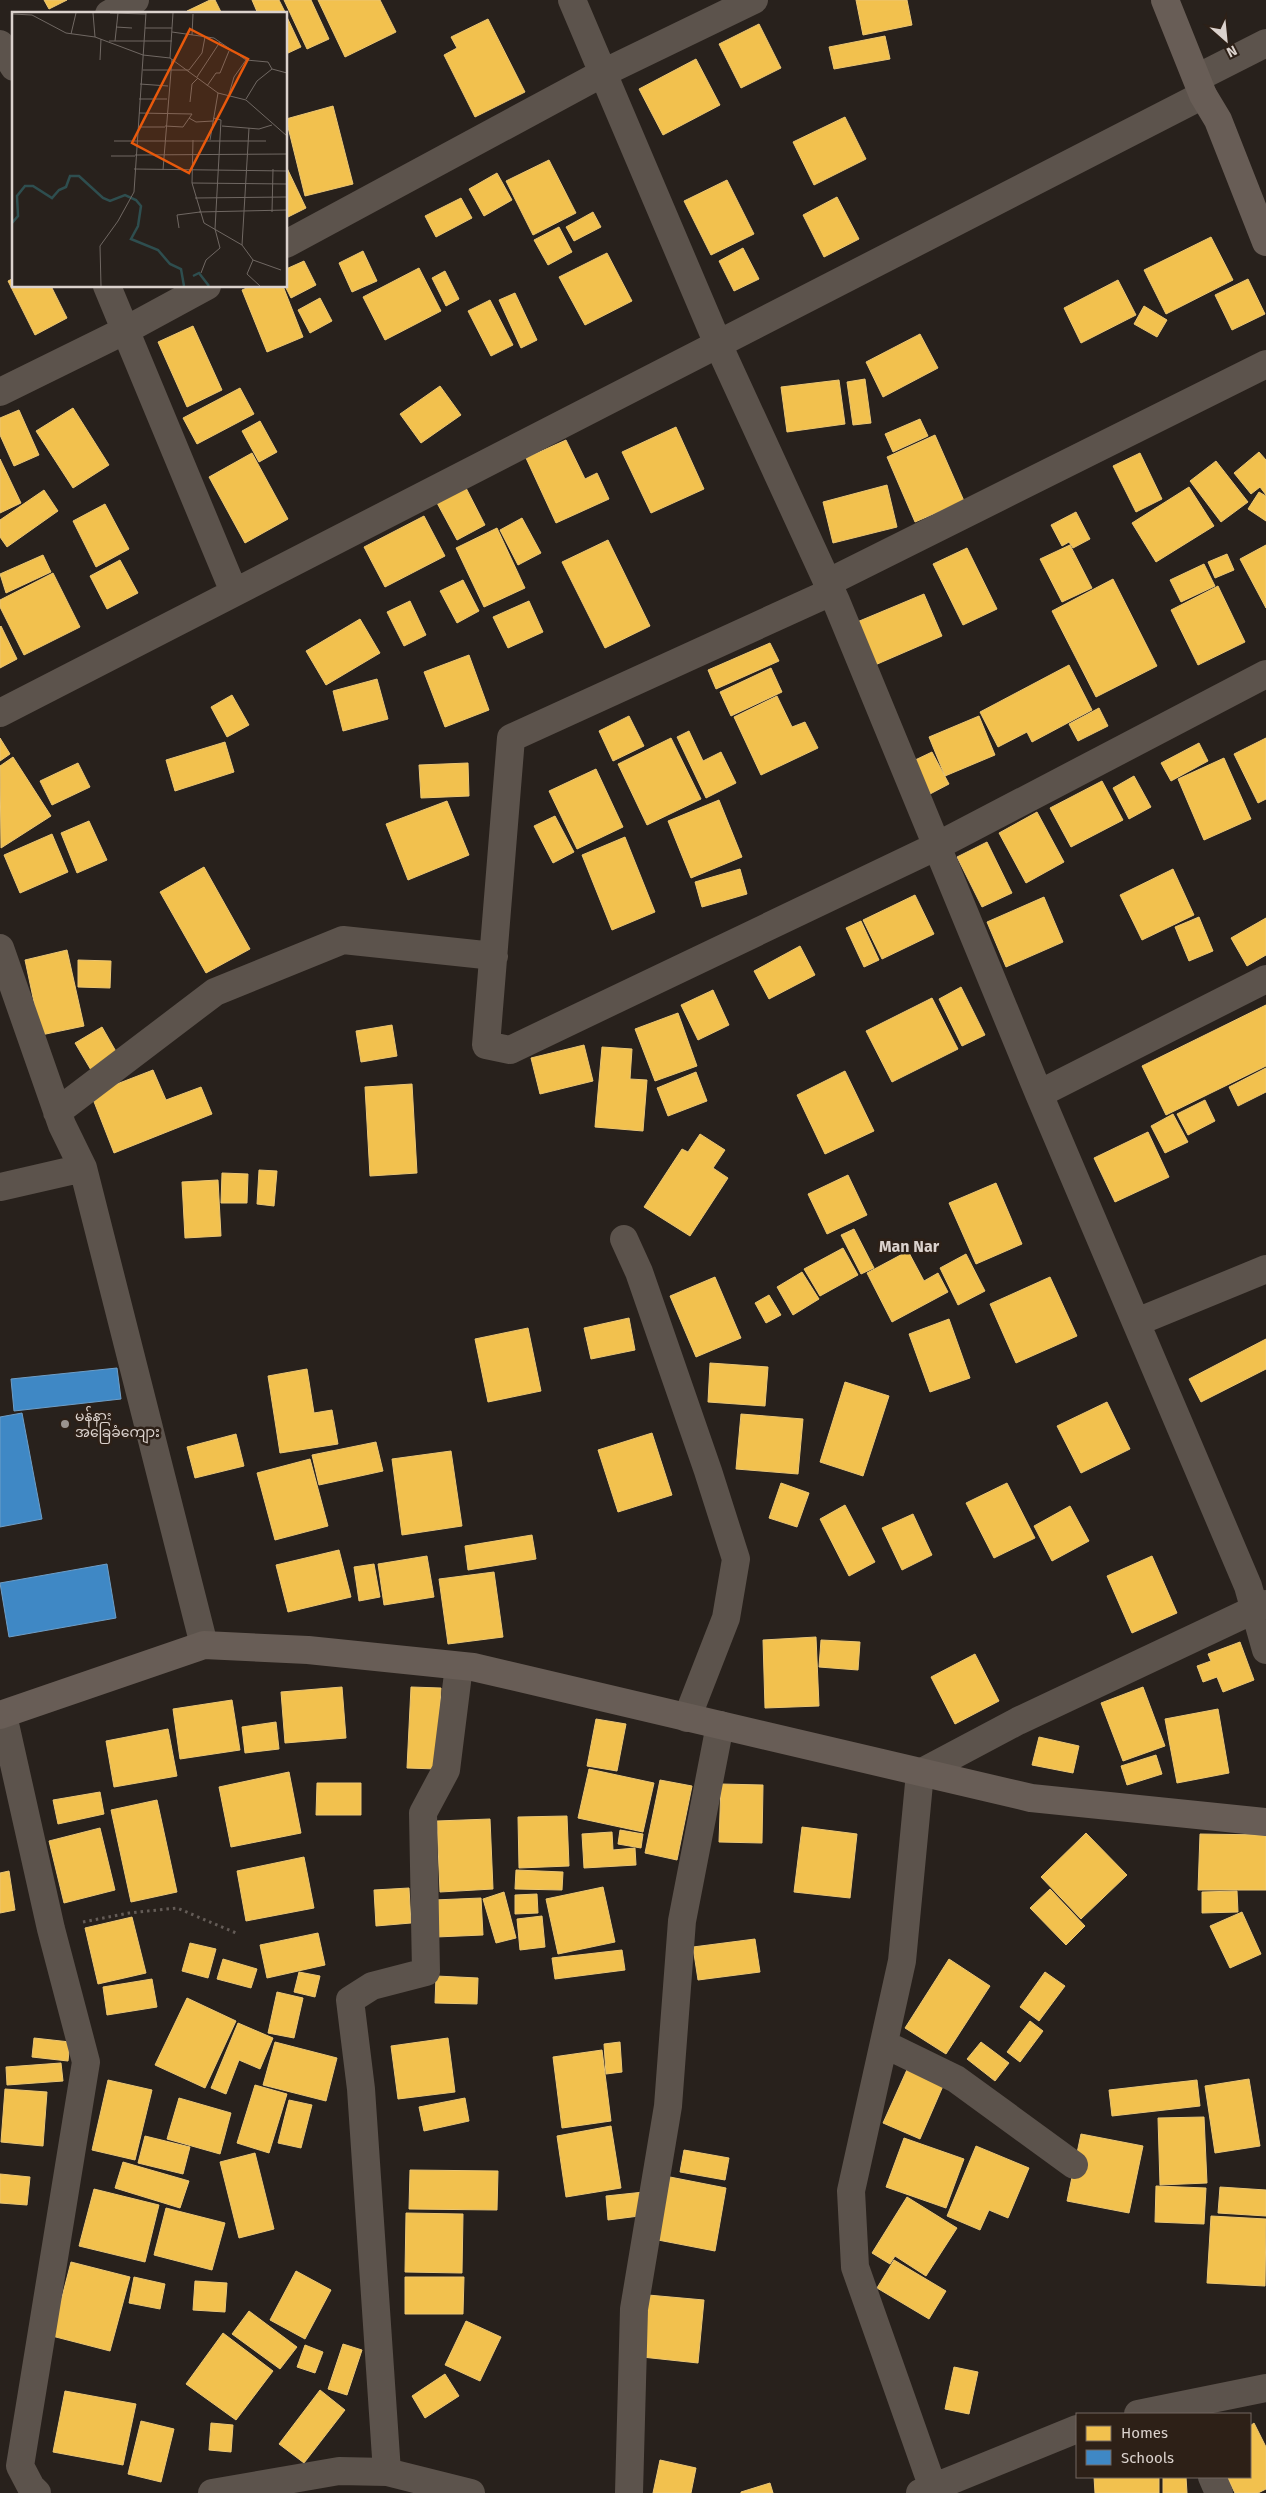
<svg xmlns="http://www.w3.org/2000/svg" width="1266" height="2493" font-family="'Fira Sans','Noto Sans Myanmar',sans-serif">
	<style>
		.homes { fill: #f2c14e; stroke: #ebc674 }
		.schools { fill: #3f88c5; stroke: #6e9ec7 }
		.lines { fill: none; stroke-linecap: round; stroke-linejoin: round }
		.path { stroke: #645c57; stroke-width: 3; stroke-dasharray: 2.5 4; stroke-linecap: butt }
		.street { stroke: #5c534c; stroke-width: 28 }
		.secondary { stroke: #685d56; stroke-width: 28 }
		.poi-dot { fill: #9c948f; stroke: #2d2017; stroke-width: 2 }
		.labels { text-anchor: middle; dominant-baseline: central; stroke-width: 5; stroke-linejoin: round; paint-order: stroke }
		.poi-label { font-size: 14px; fill: #dbd2cd; stroke: #2d2017; text-anchor: start }
		.quarter-label { font-size: 16px; font-weight: bold; fill: #dbd2cd; stroke: #2d2017 }
		.inset-river { fill: none; stroke: #2e4e4f; stroke-width: 2.5 }
		.inset-road { fill: none; stroke: #706863; stroke-width: 1 }
		.view { fill: #e8590c; fill-opacity: 0.15; stroke: #e8590c; stroke-width: 2.5 }
		.inset-edge { fill: none; stroke: #dbd2cd; stroke-width: 2.5 }
	</style>
	<rect width="100%" height="100%" fill="#28211c"/>
	<!-- homes -->
	<path class="homes" d="M44,0h23l-18,9z
		M210,0h5l7,14h-34l-1,-3z
		M252,0h27l7,14h-28z
		M284,0h27l18,39 -22,10z
		M318,0h62l16,32 -51,25z
		M856,0h51l5,25 -49,10z
		M286,15l15,32 -15,7z
		M488,19l37,73 -50,25 -31,-62 13,-7 -6,-11z
		M759,24l22,44 -40,20 -22,-44z
		M885,36l5,23 -56,10 -5,-22z
		M696,59l24,46 -57,30 -24,-46z
		M333,106l20,78 -48,12 -19,-77z
		M845,117l21,42 -52,26 -21,-43z
		M549,160l27,53 -43,22 -27,-54z
		M286,166l20,42 -20,10z
		M497,173l15,27 -28,16 -15,-27z
		M727,180l27,54 -43,21 -27,-54z
		M837,197l22,42 -35,18 -21,-42z
		M461,198l11,20 -36,19 -11,-21z
		M593,212l8,15 -27,14 -8,-14z
		M559,227l13,25 -24,13 -14,-25z
		M1211,237l22,43 -67,34 -22,-44z
		M743,248l16,31 -25,12 -15,-30z
		M363,251l14,30 -25,11 -13,-29z
		M607,253l25,48 -47,24 -26,-48z
		M304,261l12,24 -25,13 -6,-12 1,-17z
		M419,268l22,43 -56,29 -22,-43z
		M445,271l14,28 -13,7 -14,-28z
		M14,278v8h37l16,32 -32,17 -27,-54z
		M1248,279l17,35 -33,16 -17,-35z
		M1118,280l18,35 -55,28 -17,-35z
		M251,286h32l20,51 -36,15 -25,-62z
		M515,293l22,47 -16,8 -22,-48z
		M320,298l12,23 -22,12 -12,-23z
		M490,300l23,45 -22,11 -23,-45z
		M1144,306l23,14 -10,17 -23,-13z
		M193,326l29,64 -35,17 -29,-65z
		M920,334l18,34 -55,29 -17,-35z
		M865,379l6,44 -18,2 -6,-43z
		M839,380l6,44 -58,8 -6,-45z
		M440,386l21,29 -40,28 -21,-29z
		M240,388l14,26 -57,30 -14,-26z
		M73,408l36,57 -36,23 -37,-57z
		M19,410l20,45 -25,11 -14,-31v-17z
		M920,419l8,17 -35,16 -8,-18z
		M260,421l17,31 -18,10 -17,-31z
		M676,427l28,62 -53,24 -29,-61z
		M935,435l29,66 -49,21 -28,-65z
		M566,440l19,39 12,-6 12,26 -53,24 -30,-65z
		M1259,452l7,8v35l-6,-8 -9,7 -17,-21z
		M252,453l36,66 -43,24 -36,-66z
		M1140,453l22,46 -26,13 -23,-46z
		M0,459l21,44 -21,10z
		M1216,461l32,41 -27,20 -31,-41z
		M887,485l10,42 -64,16 -10,-41z
		M465,486l20,39 -28,15 -21,-39z
		M1189,487l25,39 -58,36 -24,-39z
		M44,490l14,21 -51,36 -7,-10v-17z
		M1259,492l7,4v25l-18,-12z
		M105,504l24,45 -33,18 -23,-46z
		M1076,512l14,27 -17,9 -4,-6 -7,4 -11,-21z
		M424,516l21,40 -60,31 -21,-40z
		M522,518l19,35 -23,12 -18,-35z
		M497,528l28,60 -41,19 -28,-59z
		M608,540l42,86 -45,22 -43,-86z
		M1070,545l22,43 -30,14 -22,-43z
		M1266,545v63l-26,-49z
		M967,548l30,61 -34,16 -30,-61z
		M1227,554l7,16 -19,8 -7,-16z
		M43,555l8,17 -45,21 -6,-19z
		M120,560l18,33 -31,16 -17,-33z
		M1204,564l11,22 -34,16 -11,-22z
		M53,573l27,54 -56,28 -24,-48v-7z
		M1113,579l44,87 -61,31 -44,-86z
		M463,580l16,31 -22,12 -17,-32z
		M1218,586l27,56 -47,23 -27,-55z
		M924,594l18,42 -67,29 -18,-43z
		M410,601l16,34 -22,11 -17,-34z
		M529,601l14,31 -35,16 -15,-31z
		M360,619l20,34 -54,32 -20,-34z
		M1,626l16,33 -17,9v-41z
		M770,643l9,18 -63,28 -8,-19z
		M469,655l20,55 -44,17 -21,-55z
		M1069,665l23,45 -60,32 -5,-10 -29,15 -18,-35z
		M771,668l11,24 -51,24 -11,-24z
		M377,679l11,40 -45,12 -10,-40z
		M232,695l17,30 -22,12 -16,-30z
		M777,696l15,31 13,-5 13,26 -57,27 -27,-58z
		M1099,708l9,18 -30,15 -9,-17z
		M629,716l15,30 -31,15 -14,-30z
		M979,716l16,39 -50,21 -16,-39z
		M689,731l14,30 18,-9 15,31 -30,15 -29,-61z
		M0,738l10,16 -10,7z
		M671,738l30,61 -54,26 -29,-61z
		M1266,738v61l-8,4 -24,-49z
		M225,742l9,30 -59,19 -9,-31z
		M1199,743l9,18 -37,20 -10,-18z
		M932,752l17,32 -19,10 -17,-33z
		M13,757l38,59 -50,32 -1,-82z
		M1224,758l27,61 -47,21 -26,-61z
		M78,763l12,24 -38,18 -12,-24z
		M468,763l1,33 -48,2 -2,-33z
		M596,769l27,58 -46,22 -28,-58z
		M1134,776l17,31 -22,12 -16,-31z
		M1102,781l21,39 -52,27 -21,-39z
		M719,800l23,57 -51,21 -23,-57z
		M447,801l22,54 -61,25 -22,-56z
		M1037,812l27,50 -38,21 -27,-50z
		M555,816l19,36 -21,11 -19,-37z
		M89,821l18,39 -30,13 -16,-40z
		M52,834l16,38 -48,21 -16,-38z
		M625,837l30,75 -43,18 -30,-75z
		M987,842l25,51 -30,14 -25,-50z
		M204,867l46,82 -44,24 -46,-81z
		M740,869l7,25 -45,13 -7,-25z
		M1173,869l21,46 -52,25 -22,-45z
		M915,895l19,39 -52,25 -19,-39z
		M1044,897l19,45 -57,25 -19,-45z
		M1199,917l14,34 -24,10 -14,-34z
		M1266,918v37l-19,11 -16,-28z
		M861,921l18,39 -15,7 -18,-39z
		M800,946l15,29 -46,24 -15,-28z
		M67,950l17,76 -43,9 -16,-75z
		M78,960l33,1 -1,27 -32,-1z
		M961,987l24,48 -23,11 -23,-47z
		M713,990l16,35 -31,15 -17,-35z
		M932,998l26,51 -66,33 -26,-51z
		M1266,1005v61l-100,49 -24,-49z
		M678,1013l19,53 -42,15 -20,-52z
		M392,1025l5,31 -36,6 -5,-31z
		M102,1027l16,28 -27,15 -16,-27z
		M584,1045l9,36 -53,13 -9,-36z
		M602,1047l30,2 -2,30 17,1 -4,51 -48,-4z
		M1266,1068v24l-28,14 -9,-19z
		M153,1070l13,30 35,-13 11,27 -98,39 -23,-59z
		M845,1071l29,60 -49,23 -28,-59z
		M696,1072l11,29 -39,15 -11,-28z
		M412,1084l5,89 -47,3 -5,-89z
		M1205,1100l10,21 -27,14 -11,-21z
		M1173,1114l15,28 -23,11 -14,-27z
		M1148,1132l21,45 -54,25 -21,-44z
		M700,1134l25,16 -12,18 15,10 -38,58 -46,-29 38,-58 6,3z
		M259,1170l18,1 -3,35 -17,-2z
		M222,1173l26,1 -1,29h-26z
		M848,1175l19,40 -40,19 -19,-40z
		M218,1180l3,56 -36,2 -3,-56z
		M996,1183l26,61 -46,20 -27,-61z
		M854,1229l20,39 -13,6 -20,-39z
		M843,1248l15,27 -38,21 -16,-27z
		M908,1251l16,30 14,-8 10,19 -56,30 -25,-49z
		M966,1254l19,37 -27,14 -18,-37z
		M802,1272l17,27 -26,16 -16,-28z
		M715,1277l26,61 -45,19 -26,-61z
		M1050,1277l27,59 -61,27 -26,-59z
		M769,1295l12,20 -15,8 -11,-20z
		M629,1318l6,32 -44,9 -7,-31z
		M949,1319l21,59 -40,14 -21,-58z
		M528,1328l13,63 -53,11 -13,-63z
		M1266,1339v30l-65,33 -12,-23z
		M710,1363l58,4 -3,39 -57,-4z
		M307,1369l7,44 18,-3 6,34 -58,9 -12,-77z
		M845,1382l44,14 -26,80 -43,-14z
		M1107,1402l23,47 -49,24 -24,-47z
		M741,1414l62,5 -5,55 -62,-5z
		M652,1433l20,62 -54,17 -20,-62z
		M236,1434l8,32 -49,12 -8,-31z
		M376,1442l7,29 -64,14 -7,-30z
		M451,1451l11,75 -60,9 -10,-76z
		M310,1459l18,67 -53,14 -18,-67z
		M781,1483l28,10 -12,34 -28,-9z
		M1007,1483l28,55 -41,20 -28,-55z
		M845,1505l30,57 -26,14 -29,-57z
		M1070,1506l19,35 -37,20 -18,-35z
		M913,1514l19,41 -30,15 -20,-42z
		M532,1535l4,24 -68,11 -3,-24z
		M339,1550l12,47 -63,15 -12,-47z
		M427,1556l7,41 -50,8 -6,-41z
		M1152,1556l25,57 -45,20 -25,-57z
		M374,1564l6,33 -21,4 -5,-34z
		M494,1572l9,65 -55,7 -9,-65z
		M816,1637l3,69 -54,2 -2,-68z
		M821,1640l39,2 -2,28 -39,-3z
		M1240,1642l14,38 -31,12 -6,-15 -14,5 -6,-16 14,-5 -3,-7z
		M975,1654l24,47 -44,23 -24,-47z
		M342,1687l4,51 -61,5 -4,-51z
		M411,1687l30,1 -4,81 -30,-1z
		M1143,1687l22,59 -42,15 -22,-58z
		M232,1700l8,50 -60,9 -7,-50z
		M1218,1709l11,64 -52,10 -12,-64z
		M596,1719l30,5 -9,47 -30,-5z
		M276,1722l3,27 -34,4 -3,-26z
		M168,1729l9,47 -63,11 -8,-46z
		M1039,1737l40,9 -6,27 -41,-8z
		M1156,1755l6,19 -35,11 -6,-19z
		M589,1769l65,14 -11,49 -65,-14z
		M289,1772l12,61 -70,14 -12,-60z
		M660,1780l32,6 -15,74 -32,-7z
		M317,1783h44v32h-45z
		M721,1784l42,1 -1,58 -43,-1z
		M100,1792l4,22 -46,10 -5,-24z
		M157,1800l20,92 -46,10 -20,-92z
		M567,1816l2,50 -50,2 -1,-51z
		M490,1819l3,70 -53,3 -3,-71z
		M802,1827l55,7 -7,64 -56,-6z
		M100,1828l15,62 -51,13 -15,-62z
		M620,1830l23,4 -2,14 -23,-4z
		M612,1832l1,18 22,-2 1,17 -52,3 -2,-34z
		M1086,1833l41,42 -46,44 -40,-42z
		M1200,1834l66,1v55h-68z
		M304,1857l10,51 -68,13 -9,-50z
		M516,1870l47,2 -1,18 -47,-1z
		M9,1871l6,39 -15,3v-40z
		M603,1887l12,55 -57,12 -12,-55z
		M409,1888l2,35 -35,3 -2,-36z
		M1050,1889l35,37 -19,19 -36,-37z
		M1237,1891l1,21 -36,1v-21z
		M504,1892l12,46 -20,5 -13,-44z
		M537,1894l1,19 -23,1v-19z
		M481,1898l2,37 -47,2 -2,-37z
		M1242,1912l19,42 -31,14 -20,-42z
		M542,1916l3,31 -25,3 -3,-31z
		M132,1917l14,56 -48,11 -13,-56z
		M318,1933l7,32 -58,13 -7,-33z
		M755,1939l5,33 -62,8 -5,-33z
		M190,1943l26,6 -8,29 -26,-7z
		M622,1950l3,20 -70,9 -3,-21z
		M223,1959l34,10 -6,19 -34,-9z
		M949,1959l41,27 -44,68 -41,-26z
		M299,1972l21,4 -5,21 -21,-5z
		M1045,1972l20,14 -26,35 -19,-14z
		M436,1976l42,2 -1,26 -42,-1z
		M152,1979l5,28 -50,8 -4,-28z
		M277,1992l26,6 -9,40 -26,-5z
		M187,1998l49,23 -31,67 -50,-23z
		M1030,2021l13,10 -23,31 -13,-10z
		M238,2023l35,15 -13,31 -21,-9 -13,34 -15,-6z
		M34,2038l36,4 -2,19 -36,-4z
		M448,2038l7,54 -57,7 -7,-53z
		M275,2042l62,16 -11,43 -63,-16z
		M620,2042l2,30 -16,2 -2,-30z
		M981,2042l28,21 -14,18 -28,-22z
		M602,2050l9,71 -49,7 -9,-71z
		M61,2063l2,18 -56,4 -1,-18z
		M910,2063l36,16 -26,60 -37,-16z
		M1249,2079l11,67 -45,7 -10,-67z
		M108,2080l44,10 -17,70 -43,-10z
		M1197,2080l3,26 -88,10 -3,-26z
		M255,2085l32,9 -18,59 -32,-10z
		M5,2089l42,3 -4,54 -42,-4z
		M179,2098l52,15 -11,41 -53,-15z
		M465,2098l4,23 -45,10 -5,-24z
		M289,2100l23,5 -11,43 -23,-5z
		M1204,2117l3,66 -47,2 -2,-67z
		M611,2126l10,62 -55,9 -9,-61z
		M1081,2134l62,12 -14,67 -62,-12z
		M145,2136l45,11 -7,27 -45,-11z
		M904,2138l60,21 -18,49 -60,-21z
		M976,2146l53,22 -21,50 -19,-8 -9,20 -33,-14z
		M684,2150l45,8 -4,22 -45,-8z
		M255,2153l19,76 -35,9 -19,-76z
		M123,2162l66,19 -9,27 -65,-20z
		M410,2170l88,1 -1,39 -88,-1z
		M0,2174l30,3 -3,28 -27,-2z
		M670,2177l56,11 -11,63 -57,-11z
		M1156,2186l50,2 -2,36 -49,-2z
		M1220,2187l46,3v26l-48,-3z
		M94,2189l65,16 -14,57 -66,-16z
		M644,2192l3,23 -39,5 -2,-24z
		M907,2197l50,31 -31,48 -31,-20 -5,8 -18,-11z
		M166,2208l59,15 -13,47 -58,-15z
		M406,2213l57,1 -1,59 -57,-1z
		M1211,2216l55,3 -1,67 -58,-3z
		M894,2260l52,31 -17,28 -52,-31z
		M71,2262l59,15 -20,74 -58,-15z
		M296,2271l35,19 -26,49 -35,-19z
		M134,2277l31,7 -5,25 -31,-6z
		M405,2277h59l-1,37h-58z
		M195,2281l32,2 -2,29 -32,-2z
		M648,2295l56,5 -6,63 -56,-6z
		M249,2311l48,36 -17,22 -48,-35z
		M466,2321l35,16 -21,44 -35,-16z
		M223,2333l50,38 -37,49 -50,-36z
		M343,2344l19,6 -15,45 -19,-6z
		M305,2345l18,7 -8,21 -18,-6z
		M954,2367l24,5 -9,42 -24,-5z
		M445,2374l14,22 -34,22 -13,-22z
		M320,2390l25,20 -41,53 -25,-19z
		M65,2391l71,13 -13,61 -70,-13z
		M141,2421l33,8 -13,53 -33,-8z
		M211,2423l22,2 -2,27 -22,-2z
		M1254,2423l12,24v42l-8,4h-23l-8,-16h23v-51z
		M660,2460l36,8 -5,25h-38z
		M1094,2477h65v16h-64z
		M1163,2477h23l1,16h-24z
		M770,2483l3,10h-32v-1z"/>
	<!-- schools -->
	<path class="schools" d="M117,1368l4,31 -107,12 -3,-32z
		M22,1413l20,106 -42,8v-110z
		M107,1564l9,54 -107,19 -9,-54z"/>
	<g class="lines">
		<!-- path -->
		<path class="path" d="M83,1922l46,-9 48,-5 59,25"/>
		<!-- street -->
		<path class="street" d="M572,0l146,344 118,257 203,493 209,492 18,64
			M109,14l26,-14
			M0,44l14,23
			M1197,78l69,-35
			M286,244l317,-171 151,-73
			M107,286l127,306
			M0,392l126,-62 81,-44
			M827,583l439,-219
			M831,592l-320,146 -25,307 24,5 427,-204 329,-172
			M0,713l1203,-618
			M0,948l62,177 21,43 121,477
			M1039,1094l227,-115
			M57,1112l158,-120 128,-52 151,16
			M0,1187l83,-19
			M624,1239l15,33 69,199 28,88 -10,59 -39,100
			M1137,1322l129,-53
			M3,1715l48,214 35,133 -66,404 11,21 6,6
			M884,2044l72,35 118,86
			M1138,2414l128,-26
			M387,2472l-26,-383 -11,-89 22,-14 54,-14 -3,-159 23,-43 13,-104
			M1212,2477l7,16
			M933,2488l-78,-221 -4,-76 51,-230 18,-188 98,-52 248,-117
			M212,2493l127,-22 48,1 84,21
			M629,2493l5,-184 34,-203 14,-185 38,-196
			M920,2493l157,-64"/>
		<!-- secondary -->
		<path class="secondary" d="M1165,0l38,95 15,25 48,122
			M0,1715l204,-70 104,5 165,17 558,131 235,24"/>
	</g>
	<!-- markers -->
	<circle class="poi-dot" cx="65" cy="1424" r="5"/>
	<g class="labels">
		<!-- poi labels -->
		<g class="poi-label">
			<text x="75" y="1416">မန်နား<tspan x="75" dy="16">အခြေခံကျေား</tspan></text>
		</g>
		<!-- quarter labels -->
		<g class="quarter-label">
			<text x="909" y="1246">Man Nar</text>
		</g>
	</g>
	<!-- overview -->
	<g transform="translate(12 12)">
		<rect width="275" height="275" fill="#28211c"/>
		<path class="inset-river" d="M0,211l6,-7 -1,-20 8,-10h8l19,12 7,-8 7,-3 4,-11h9l24,22 7,3 15,-6 11,5 5,6 -3,20 -7,13 27,11 12,14 11,5 3,17M181,264l6,-3 10,13"/>
		<path class="inset-road" d="M81,1l2,24M98,1l36,1M0,2l20,1 34,18 29,4 48,18 27,3 48,35 28,7 41,36M104,15l16,1M133,16h27M160,20l42,6 32,22 22,2 4,7 15,4M59,22l5,-21M180,23l1,-21M97,29h63M103,29l3,-28M158,46l3,-45M88,48l1,-21M131,58h46l13,-17 3,-16M185,65l23,-35M128,72l28,2M195,74l9,-13h4l9,-22M217,82l5,-17 12,-17M127,87h28M234,87l11,-18 15,-12M178,90l2,-18 6,-6M127,101l53,1 -9,13 -18,-1M177,106l7,4 17,-1M210,114l37,3 13,-4M126,115h27M181,128l-1,43 12,40 38,22 11,15 -6,14 13,12M198,128l8,-47M102,129h23M125,129h129M123,143l152,-1M99,144h24M122,157l153,2M151,158l9,-111M180,171l95,1M183,186l92,-1M187,200l88,-2M260,200l1,-43M167,216l-2,-13 23,-3M230,233l7,-117M241,248l28,10M189,261l5,-13 14,-12 -5,-19 6,-109 -8,-2M89,274l-1,-40 18,-25 16,-29 12,-179"/>
		<path class="view" d="M178,17l58,30 -59,114 -57,-30z"/>
		<rect width="275" height="275" class="inset-edge"/>
	</g>
	<!-- legend -->
	<rect x="1076" y="2413" width="175" height="65" fill="#2d2017" stroke="#736760"/>
	<rect x="1086" y="2426" width="25" height="15" fill="#f2c14e" stroke="#736760"/>
	<text x="1121" y="2438" font-size="15" fill="#dbd2cd">Homes</text>
	<rect x="1086" y="2450" width="25" height="15" fill="#3f88c5" stroke="#736760"/>
	<text x="1121" y="2463" font-size="15" fill="#dbd2cd">Schools</text>
	<!-- north arrow -->
	<g transform="translate(1226 40) rotate(153)" stroke="#2d2017" stroke-width="4" paint-order="stroke">
	<path d="M0-4L9 19L0 12L-9 19Z" fill="#dbd2cd"/>
	<text y="-8" font-size="14" font-weight="bold" text-anchor="middle" fill="#dbd2cd">N</text>
	</g>
</svg>
